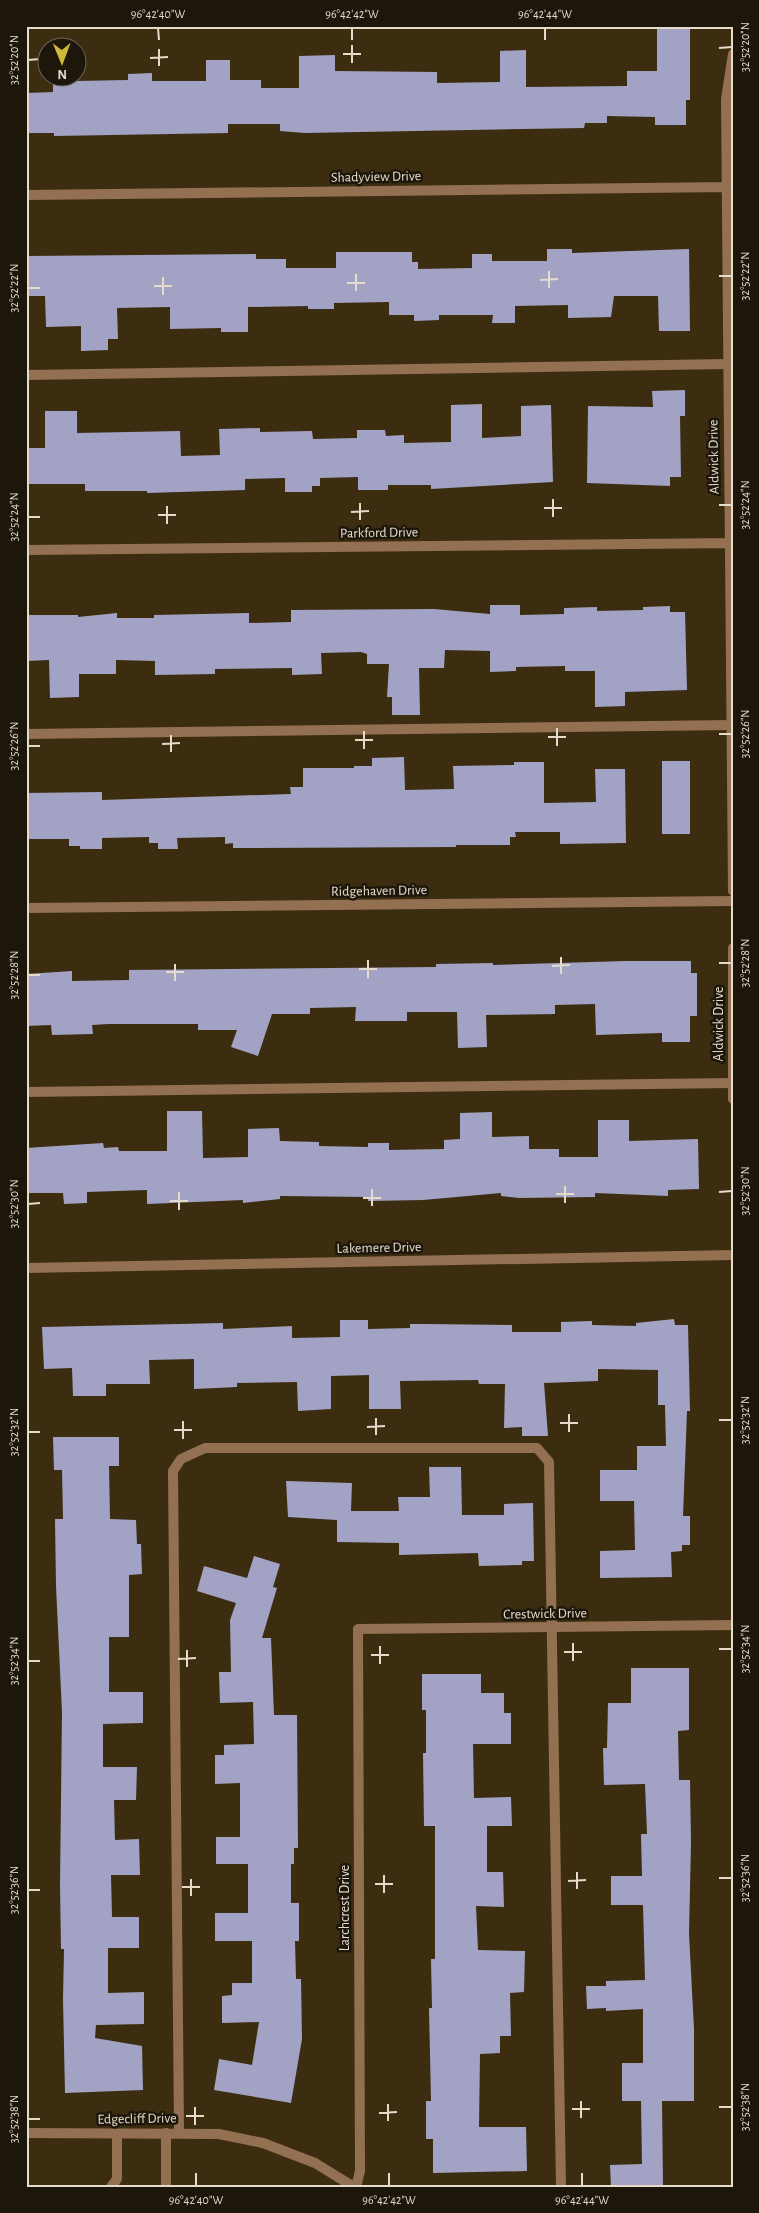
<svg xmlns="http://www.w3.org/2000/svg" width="759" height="2213" font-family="'Alegreya Sans',sans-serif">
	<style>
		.building { fill: #a2a3c4 }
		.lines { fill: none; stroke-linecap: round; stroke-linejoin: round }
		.lane { stroke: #927051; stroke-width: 10 }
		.street { stroke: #927051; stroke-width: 10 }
		.ticks { fill: none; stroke: #e4dbcb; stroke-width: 2 }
		.labels { text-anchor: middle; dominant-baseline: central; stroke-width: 5; stroke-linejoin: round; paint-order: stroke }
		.street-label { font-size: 14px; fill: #e4dbcb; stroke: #1d170b }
		.neatline { fill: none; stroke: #e4dbcb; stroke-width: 2 }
		.ticks-label { font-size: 12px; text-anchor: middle; fill: #e4dbcb }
	</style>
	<rect width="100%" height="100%" fill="#3c2d11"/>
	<!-- building -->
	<path class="building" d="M657,26h33v74h-4v25h-31v-8l-48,-1v7h-22l-1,5 -279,5 -25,-2v-7h-52v9l-174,3v-3h-28v-40l27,-1v-14h24v3l51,-1v-6l24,-1v8h54v-21h24v20h31v8h38v-32l36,-1v16l102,1v11l63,-1v-31l26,-1v37l101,-1v-15h30z
		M547,249h25v4l117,-4 1,82h-31l-1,-35h-44l-3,21 -43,1v-13l-53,1v17h-23l1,-8h-54v5l-25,1v-6h-25v-13l-55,1v6h-26v-3l-60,1v25h-27v-4l-51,1v-22l-53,1 1,31h-10v11l-27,1v-25l-35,1 -1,-31h-19v-40l230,-2v5h30v9h50v-16h76v10h6v7l54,-1v-14h20v7h55z
		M685,390v26h-5l1,61h-11v9l-83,-3 1,-77 65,1 -1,-16z
		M482,404v34l39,-2v-30l30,-1 2,77 -122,7v-4h-43v5h-30v-13l-38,1v8h-8v6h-27v-14l-40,1v11l-98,3v-2h-62v-7h-59v-36h19v-37h32v22l103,-2 1,25 39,-1 -1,-26 41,-1v4l52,-1 1,8 44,-1v-8h28l1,6 18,-1v8l47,-1v-37z
		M490,605h30v10l44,-1v-6l33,-1v4l46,-1v-3l27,-1v6h15l2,78 -62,2v14l-30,1v-36h-30v-5l-49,1v4l-26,1v-21l-45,-1 -1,18h-25l1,47h-28v-18h-5l2,-33h-22v-10l-6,-2 -40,1 1,21 -30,1v-7l-77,1v5l-60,1v-14l-39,-1v14h-37v23l-29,1 -1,-38 -23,1v-46h52v2l39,-4v5h37v-3l95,-2v10l42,-1v-12l143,-1 56,5z
		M404,757l1,33 49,-1 -1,-23 61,-1v-3h30v41l52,-1 -1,-33h30l1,74 -66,1v-12h-45l1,5h-6v8h-54v2l-223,1v-5l-8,1v-7l-48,1 1,11h-20v-6h-9v-6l-47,1v11h-22v-3h-11v-7h-43v-46l76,-1v8l189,-6 -1,-7h13v-19h51v-2h18v-8z
		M662,761h28v73h-28z
		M626,961h65v12h6v43h-7v26h-28v-9l-66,2 -1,-31 -40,1v9l-69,1 1,32 -29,1 -1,-36h-50v9h-52l1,-14 -46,1v6h-38l-14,42 -27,-9 6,-17h-39v-6h-90l-16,1 1,9 -41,1 -1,-10 -25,1v-52l46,-3v10l57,-1v-10l307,-3v-3l57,-1v2z
		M167,1111h35l1,47 45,-1v-28l31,-1 1,13 39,1v4l49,1v-4h21v7l55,-1v-9l16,-1v-26l32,-1v25l37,-1v13h30v8h39v-37h31v21l69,-2 1,50 -31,1v6l-73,-3v4l-76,1 -18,-2v-3l-78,7 -55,1v-4l-88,-1v3l-37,4v-3l-96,4v-14l-60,2v11l-23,1 -1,-11h-37v-45l77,-5 1,5 14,-1 1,4h48z
		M674,1319l1,6h13l2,86h-3l-4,105h7v29h-8v6l-11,1 1,25 -72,1v-27l35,-1 -1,-49h-34v-31h37v-24h29l-1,-41h-7v-35l-60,-1v12l-54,2 4,53h-26v-9l-18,1 1,-44h-26l-1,-4 -78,1 1,28h-32v-34l-38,1v33l-33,2 -1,-29 -60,1v4l-43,2v-30l-45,1 1,24h-44v12h-33l-1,-28 -28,1 -2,-42 181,-4v6l69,-3v12l48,-1v-17h28v9l42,-1v-4h15l87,1v7h49v-10l31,-1v4l44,1v-3z
		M53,1437h66v29h-10l1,53 26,1 1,24h4l1,30 -13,1v62h-20v55h34v31l-40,1v43h34l-1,33h-22l1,40 24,-1 1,36h-29l1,42h27v31h-31v45l36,-1v32l-48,1 -1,13 47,8 1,44 -78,3 -2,-94 1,-50h-3l-1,-63 2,-174 -6,-126 -1,-67h8l-1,-49h-8z
		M429,1467h32l1,48h42v-11l29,-1 1,58h-12v4l-43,1 -1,-13 -79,2v-12l-62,-1v-22l-49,-3 -2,-36 66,2 -1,28h48l-1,-14h32z
		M254,1556l26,8 -7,23 4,1 -15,50h9l3,77h23l1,133h-4v16h-3v39h8v38h-4l1,38h5l1,60 -11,64 -77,-13 5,-31 33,6 7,-43 -37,1v-27l10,-1v-12h20v-42h-37v-28h33v-49h-32v-27h24v-54l-25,1v-29h9v-10l30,-1 -1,-42 -33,1 -1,-31h12l-1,-52 6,-17 -39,-12 7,-25 43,12z
		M631,1668h58v62l-11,1 1,49h11l1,62 -2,92 5,95v72h-32l1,86h-52l-1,-22 32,-1 -1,-63h-19v-38h21v-54l-37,2v-3l-19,1 -1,-23h20v-5l39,-1 -2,-75h-32v-29h31l-1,-42h6l-2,-50 -41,1 -1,-37h4l1,-45h23z
		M422,1674h59v19h23v20h7v31h-38l1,54 37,-1 1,29h-25v46h16l1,35 -28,-1 2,44 47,1 -1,41 -14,1 1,43h-11v17l-20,1 -1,73h47l1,44 -94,2v-34h-7v-38h5l-2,-93h3l-1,-49h4v-133h-11l-1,-73h3v-43h-4z"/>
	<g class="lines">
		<!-- lane -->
		<path class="lane" d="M26,375l702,-11
			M26,734l707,-9
			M26,1092l707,-9
			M179,2132l-6,-661 8,-12 24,-11h332l12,14 12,725
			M166,2133v54
			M111,2187l6,-8v-45"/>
		<!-- street -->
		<path class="street" d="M733,54l-7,45 7,792
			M26,195l701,-8
			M26,550l707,-7
			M26,908l707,-7
			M733,948v151
			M26,1268l707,-13
			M26,2133l193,1 44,9 52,20 39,24
			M356,2187l4,-16 -2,-542 375,-4"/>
	</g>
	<!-- ticks -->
	<path class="ticks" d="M158,28l1,12M352,28v12M545,28v12M352,45v18M719,48l13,-1M159,49v17M343,54h18M150,58l18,-1M28,60l12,-1M549,271v17M356,274v17M719,276h13M163,277v18M540,280l18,-1M347,283h18M154,286h18M28,288h12M553,499v18M360,503v17M719,505h13M167,506v18M544,508h18M351,512l18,-1M158,515h18M28,517h12M557,728v18M364,731v18M719,734h13M171,735v17M548,737h18M355,740h18M162,744l18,-1M28,746h12M561,957v17M368,960v18M719,963h13M175,964v17M552,966l18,-1M359,969h18M166,972h18M28,975h12M565,1186v17M372,1189v17M179,1192v18M719,1192l13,-1M556,1194h18M363,1198h18M170,1201h18M28,1204l12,-1M569,1414v18M376,1418v17M719,1420h13M183,1421v18M560,1423h18M367,1427l18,-1M174,1430h18M28,1432h12M573,1643v18M380,1646v18M719,1649h13M187,1650v17M564,1652h18M371,1655h18M178,1659l18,-1M28,1661h12M577,1872v17M384,1875v18M719,1878h13M191,1879v17M568,1881l18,-1M375,1884h18M182,1887h18M28,1890h12M581,2101v17M388,2104v17M195,2107v18M719,2107h13M572,2109h18M379,2113l18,-1M186,2116h18M28,2119h12M196,2173v13M389,2173v13M582,2173v13"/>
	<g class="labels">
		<!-- street labels -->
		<g class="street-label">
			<text transform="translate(376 177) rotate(-1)">Shadyview Drive</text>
			<text transform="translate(714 457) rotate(-91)">Aldwick Drive</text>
			<text transform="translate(379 533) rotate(-1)">Parkford Drive</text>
			<text transform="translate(379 891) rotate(-1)">Ridgehaven Drive</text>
			<text transform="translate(719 1024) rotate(-90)">Aldwick Drive</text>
			<text transform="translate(379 1248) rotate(-1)">Lakemere Drive</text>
			<text transform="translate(545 1614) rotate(-1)">Crestwick Drive</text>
			<text transform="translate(345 1908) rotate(-90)">Larchcrest Drive</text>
			<text transform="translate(137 2119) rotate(-1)">Edgecliff Drive</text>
		</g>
	</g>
	<!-- border -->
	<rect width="759" height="2213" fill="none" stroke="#1d170b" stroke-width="55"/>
	<!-- north arrow -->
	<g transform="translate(62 62) rotate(179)"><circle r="24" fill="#1d170b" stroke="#6d6558"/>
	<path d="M0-4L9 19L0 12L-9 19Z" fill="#d0b836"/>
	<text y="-8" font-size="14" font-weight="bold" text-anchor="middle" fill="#e4dbcb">N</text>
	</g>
	<rect x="28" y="28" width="704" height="2158" class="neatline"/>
	<g class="ticks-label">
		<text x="158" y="18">96°42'40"W</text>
		<text x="352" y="18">96°42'42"W</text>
		<text x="545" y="18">96°42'44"W</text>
		<text transform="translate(745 47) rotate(-90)" y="4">32°52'20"N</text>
		<text transform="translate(14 60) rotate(-90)" y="4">32°52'20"N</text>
		<text transform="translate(745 276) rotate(-90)" y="4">32°52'22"N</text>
		<text transform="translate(14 288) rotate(-90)" y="4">32°52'22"N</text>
		<text transform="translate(745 505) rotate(-90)" y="4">32°52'24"N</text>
		<text transform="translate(14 517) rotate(-90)" y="4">32°52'24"N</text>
		<text transform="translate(745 734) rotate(-90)" y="4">32°52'26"N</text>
		<text transform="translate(14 746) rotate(-90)" y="4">32°52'26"N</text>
		<text transform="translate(745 963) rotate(-90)" y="4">32°52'28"N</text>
		<text transform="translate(14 975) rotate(-90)" y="4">32°52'28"N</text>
		<text transform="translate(745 1191) rotate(-90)" y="4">32°52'30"N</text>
		<text transform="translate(14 1204) rotate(-90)" y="4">32°52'30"N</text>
		<text transform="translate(745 1420) rotate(-90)" y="4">32°52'32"N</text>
		<text transform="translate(14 1432) rotate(-90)" y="4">32°52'32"N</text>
		<text transform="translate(745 1649) rotate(-90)" y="4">32°52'34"N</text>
		<text transform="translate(14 1661) rotate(-90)" y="4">32°52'34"N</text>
		<text transform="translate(745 1878) rotate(-90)" y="4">32°52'36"N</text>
		<text transform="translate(14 1890) rotate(-90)" y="4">32°52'36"N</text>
		<text transform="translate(745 2107) rotate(-90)" y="4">32°52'38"N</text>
		<text transform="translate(14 2119) rotate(-90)" y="4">32°52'38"N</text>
		<text x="196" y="2204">96°42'40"W</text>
		<text x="389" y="2204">96°42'42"W</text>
		<text x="582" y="2204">96°42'44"W</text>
	</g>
</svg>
